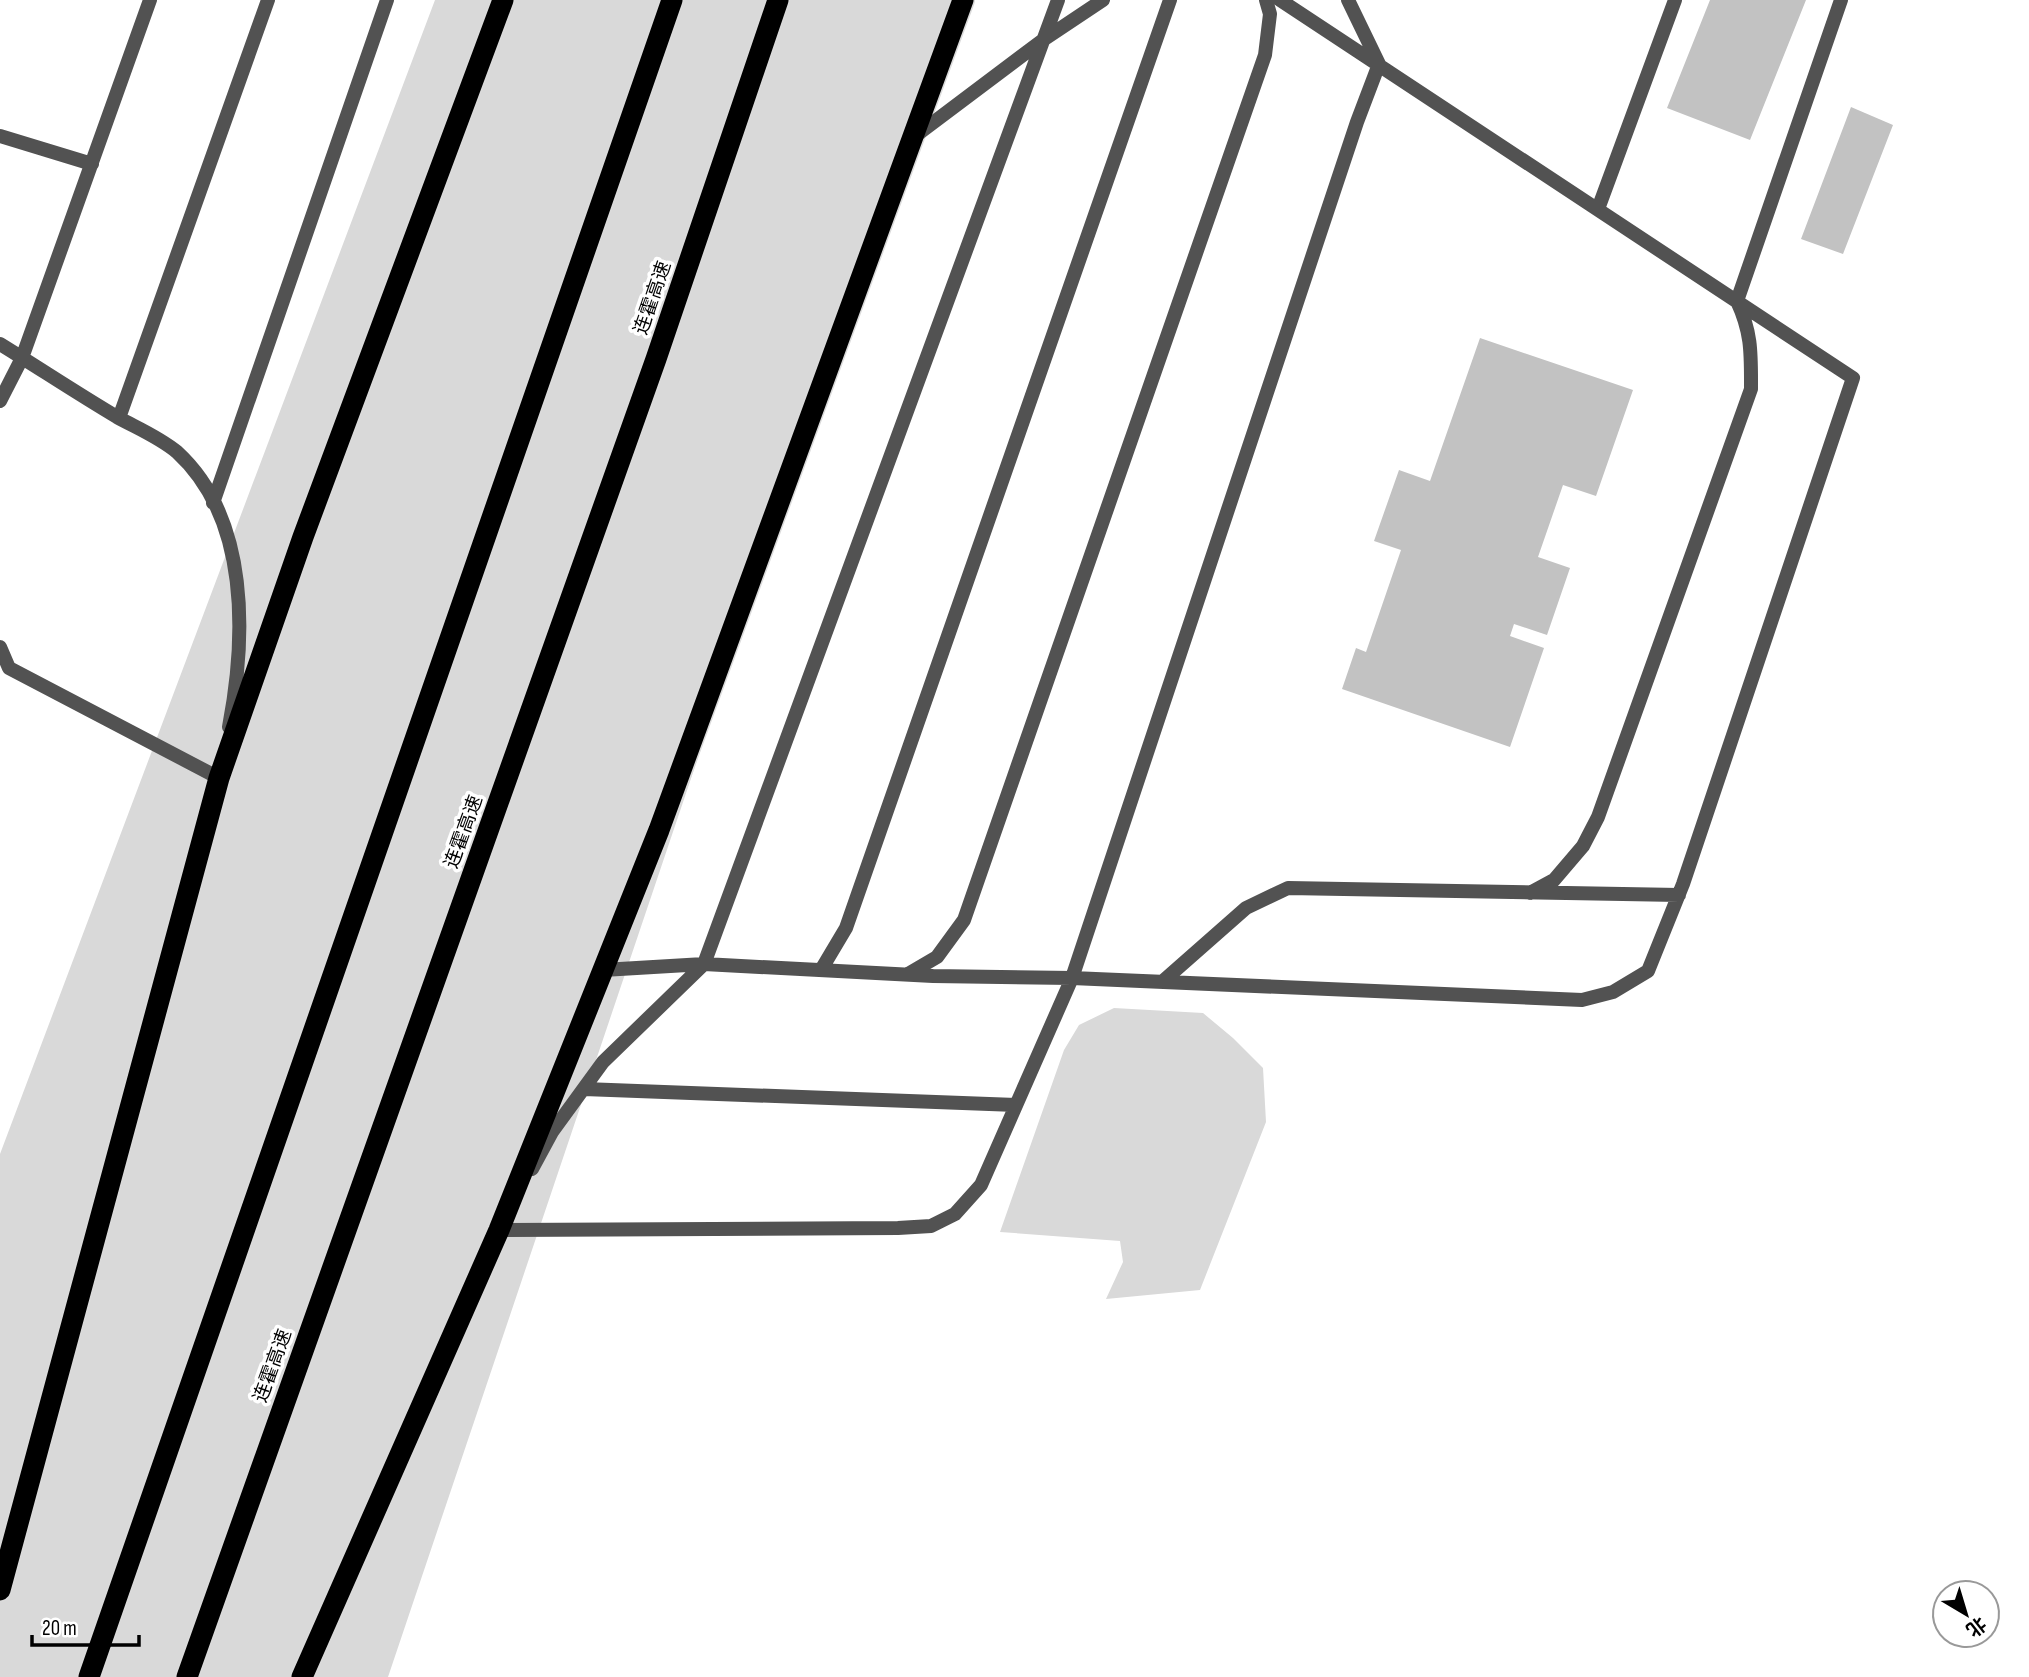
<svg xmlns="http://www.w3.org/2000/svg" width="2029" height="1677" font-family="'Sofia Sans Condensed','Noto Sans SC',sans-serif">
	<style>
		.green { fill: #d9d9d9 }
		.building { fill: #c2c2c2 }
		.lines { fill: none; stroke-linecap: round; stroke-linejoin: round }
		.highway-casing { stroke: #dbdbdb; stroke-width: 24 }
		.lane { stroke: #525252; stroke-width: 14 }
		.highway { stroke: #000; stroke-width: 21 }
		.labels { text-anchor: middle; dominant-baseline: central; stroke-width: 7; stroke-linejoin: round; paint-order: stroke }
		.street-label { font-size: 19px; fill: #000; stroke: #fff }
	</style>
	<rect width="100%" height="100%" fill="#fff"/>
	<!-- green -->
	<path class="green" d="M435,0h521l-45,126 -523,1551h-388v-523z
		M1114,1008l89,5 30,25 30,30 3,54 -66,168 -94,9 17,-37 -3,-21 -120,-9 64,-182 15,-25z"/>
	<!-- building -->
	<path class="building" d="M1710,0h96l-56,140 -83,-32z
		M1851,107l42,18 -50,129 -42,-15z
		M1480,338l153,52 -37,106 -33,-11 -25,72 32,11 -23,67 -33,-11 -4,12 34,12 -34,99 -168,-58 14,-41 10,4 35,-102 -27,-9 25,-71 31,11z"/>
	<g class="lines">
		<defs>
			<path id="highway" d="M0,1590l219,-812 84,-241 200,-537
				M89,1677l583,-1677
				M187,1677l469,-1318 122,-359
				M302,1677l197,-447 160,-400 304,-830"/>
		</defs>
		<!-- highway casing -->
		<use href="#highway" class="highway-casing"/>
		<!-- lane -->
		<path class="lane" d="M0,136l92,28
			M914,137l129,-97 60,-40
			M1598,209l77,-209
			M0,344c39,24 78,50 117,73 20,11 42,20 60,35 73,67 69,186 52,275
			M0,401l22,-43 128,-358
			M119,418l149,-418
			M213,503l174,-503
			M0,647l9,21 210,110 2,-7
			M1530,893l24,-13 29,-34 15,-29 153,-428c0,-35 1,-56 -14,-88l104,-301
			M603,970l101,-6 229,12 139,2 510,22 31,-8 35,-21 35,-87 170,-506 -573,-378
			M821,970l25,-42 324,-928
			M908,974l29,-17 27,-37 301,-865 5,-41 -4,-14
			M1162,982l84,-74 42,-20 391,7
			M584,1089l432,16
			M532,1169l20,-37 51,-70 101,-98 354,-964
			M502,1224l-3,6 399,-2 33,-2 24,-12 26,-29 91,-207 285,-856 22,-58 -31,-64"/>
		<!-- highway -->
		<use href="#highway" class="highway"/>
	</g>
	<g class="labels">
		<!-- street labels -->
		<g class="street-label">
			<text transform="translate(653 298) rotate(-71)">连霍高速</text>
			<text transform="translate(464 832) rotate(-70)">连霍高速</text>
			<text transform="translate(273 1366) rotate(-70)">连霍高速</text>
		</g>
	</g>
	<!-- north arrow -->
	<g transform="translate(1966 1614) rotate(142)"><circle r="33" fill="#ffffff" stroke="#999999" stroke-width="2"/>
	<path d="M0-5L12 26L0 18L-12 26Z" fill="#000000"/>
	<text y="-10" font-size="19" font-weight="bold" text-anchor="middle" fill="#000000">北</text>
	</g>
	<!-- scale -->
	<path d="M32 1635v10h107v-10" fill="none" stroke="#000000" stroke-width="3.5"/>
	<text x="42" y="1635" font-size="21" fill="#000000" stroke="#ffffff" stroke-width="5" paint-order="stroke">20 m</text>
</svg>
